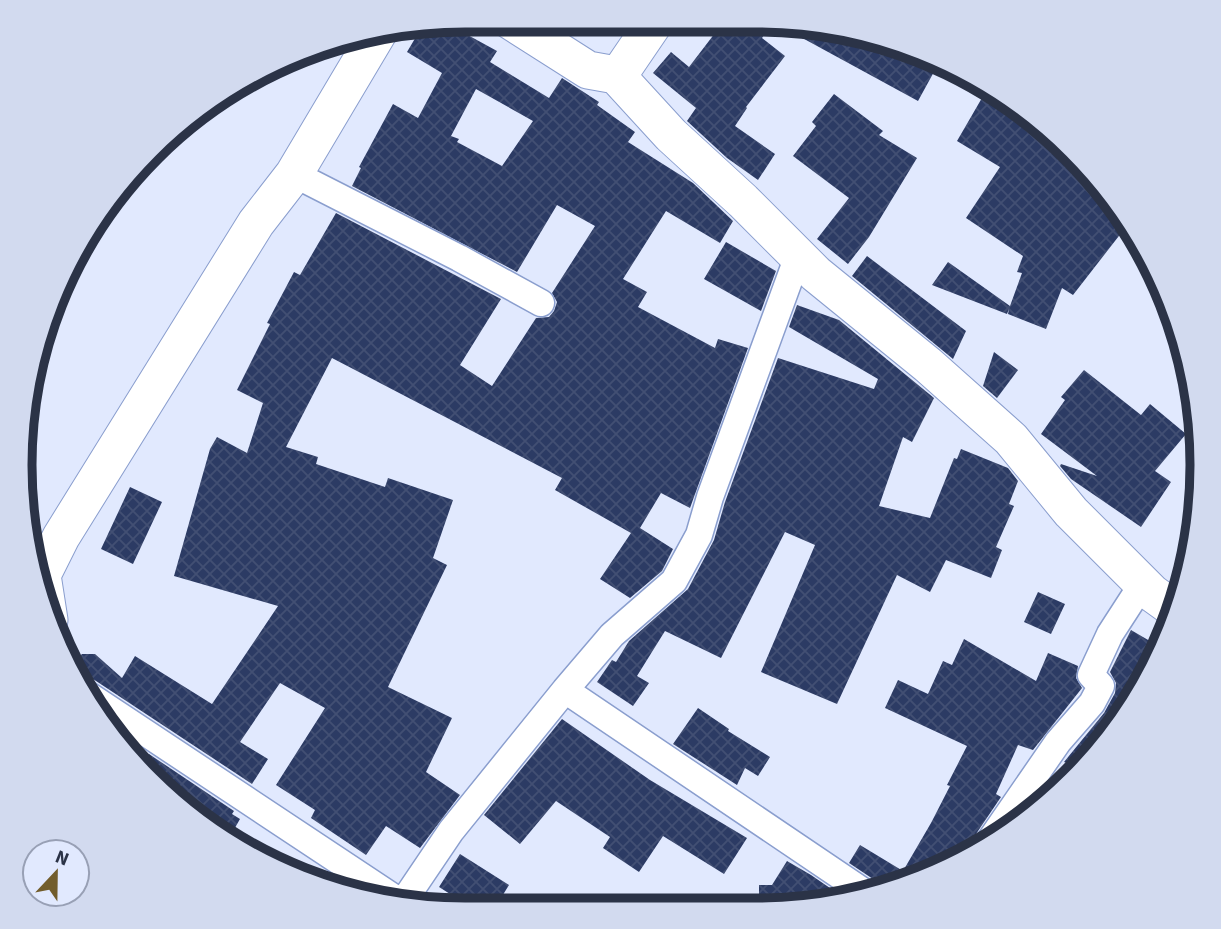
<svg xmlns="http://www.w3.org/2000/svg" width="1221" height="929" font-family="'Source Sans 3',sans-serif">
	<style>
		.building { fill: url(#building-cross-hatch); fill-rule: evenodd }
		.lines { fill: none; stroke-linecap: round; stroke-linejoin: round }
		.street-casing { stroke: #8a9ece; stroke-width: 29 }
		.secondary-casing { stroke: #8a9ece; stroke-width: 39 }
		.street { stroke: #fff; stroke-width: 26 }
		.secondary { stroke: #fff; stroke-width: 37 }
		.rim { fill: none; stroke: #2b3347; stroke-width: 9 }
	</style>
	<defs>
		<pattern id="building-cross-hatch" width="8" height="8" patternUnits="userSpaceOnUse" patternTransform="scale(1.75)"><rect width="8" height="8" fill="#2c3b64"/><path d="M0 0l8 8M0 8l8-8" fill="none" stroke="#424f73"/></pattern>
	</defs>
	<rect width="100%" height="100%" fill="#e1e9fe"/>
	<!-- building -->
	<path class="building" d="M725,20h60l84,14 66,36 -17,31 -145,-79 -11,16 23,18 -39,51 1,1 -12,18 40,28 -17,26 -31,-22 -40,-37 9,-13 -43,-35 18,-21 18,15z
		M444,22l53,29 -7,11 59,36 13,-20 37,24 -2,3 38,27 -7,10 65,41 40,38 -13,22 -54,-32 -43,68 24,13 -9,15 77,41 3,-9 30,9 -58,160 -29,-15 -21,35 33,21 -11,22 -32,27 -30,-19 31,-46 -76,-43 7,-12 -230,-120 -46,89 32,10 -2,7 69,23 3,-9 65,22 -20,58 14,7 -59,122 64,31 -26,54 34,23 -40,53 -34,-22 -20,29 -55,-37 4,-8 -39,-25 49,-77 -45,-25 -40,59 28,17 -16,25 -159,-105 -7,-3 -9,2 -6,-14 11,-10h13l27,24 13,-22 77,48 66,-98 -104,-30 36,-127 7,-12 30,16 16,-50 -26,-13 33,-66 -3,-1 27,-51 6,3 36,-62 165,86 -41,66 32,21 44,-68 13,-1 5,-6 3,-9 -5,-9 43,-67 -38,-21 -40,67 -165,-86 9,-18 -2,-1 34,-63 25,14 24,-45 -35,-21 16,-27zM476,89l57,32 -31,45 -45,-24 2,-3 -8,-3z
		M986,91l41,20 98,104 4,8 -56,72 -11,-7 -16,41 -38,-15 1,-5 -2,5 -75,-29 16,-23 62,44 12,-33 -5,-1 6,-16 -57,-38 34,-51 -43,-26z
		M834,94l49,37 -4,4 38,23 -48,79 -21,27 -31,-25 32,-41 -56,-42 23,-30 -4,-4z
		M726,242l50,29 -15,40 -57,-32z
		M867,256l99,75 -13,28 -101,-83z
		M797,305l42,15 95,78 -22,44 -9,-5 -24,69 51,12 24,-60 3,1 4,-10 47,19 10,13 -9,23 5,2 -18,41 6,3 -11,28 -45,-18 -16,32 -33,-17 -60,129 -76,-32 54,-127 -30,-13 -64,126 -56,-27 -28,45 12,7 -16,23 -36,-24 15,-22 4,2 13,-21 59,-52 26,-49 11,-38 53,-144 96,31 4,-10 -89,-52z
		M994,352l24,18 -21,28 -14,-12z
		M1084,370l57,45 9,-11 36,30 -31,37 16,11 -30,45 -70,-48 -11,-13 1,-2 36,12 -56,-42 24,-34 -4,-3z
		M130,487l32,15 -29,62 -32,-15z
		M1038,592l27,12 -14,30 -27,-12z
		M1131,630l24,14 -29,68 -53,53 -9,-3 40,-49 11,-20 1,-10 -6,-11z
		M964,639l72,42 12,-28 30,13 -2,12 6,10 -49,62 -15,-5 -22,49 5,3 -25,37 -3,7 2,8 -75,37 -18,4 -6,-9 -27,-18 11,-18 43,26 28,-48 19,-37 -3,-1 20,-39 -82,-38 13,-28 30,14 15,-33 9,4z
		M698,708l31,21 -1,2 42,26 -12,19 -13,-8 -8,17 -64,-41z
		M562,719l88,61 97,58 -23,36 -61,-38 -24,36 -36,-24 7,-11 -54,-36 -36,43 -36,-29z
		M149,754l85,57 -2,3 8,5 -12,21 -11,-5 -73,-73z
		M460,854l49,31 -13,21h-27l-30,-19z
		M787,861l24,14 35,24 -32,7h-55v-21h13z"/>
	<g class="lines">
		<defs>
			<path id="street" d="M294,174l165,84 82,45
				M565,690l302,204
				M84,692l318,211
				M989,842l69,-100 34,-39 9,-17 -10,-11 19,-41 33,-51
				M401,905l50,-74 114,-141 47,-55 62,-54 25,-46 11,-38 88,-241"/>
			<path id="secondary" d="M508,19l80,51 28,5 8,-8 32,-47
				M616,75l55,60 72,66 73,73 112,91 83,74 60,73 81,81 18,13
				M49,620l-7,-45 19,-38 195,-314 38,-49 85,-143"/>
		</defs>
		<!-- street casing -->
		<use href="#street" class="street-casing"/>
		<!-- secondary casing -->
		<use href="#secondary" class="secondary-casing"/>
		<!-- street -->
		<use href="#street" class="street"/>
		<!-- secondary -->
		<use href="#secondary" class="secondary"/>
	</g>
	<!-- crop -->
	<path d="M0 0H1221V929H0ZM465 32H757A433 433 0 0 1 1190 465V465A433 433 0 0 1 757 898H465A433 433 0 0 1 32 465V465A433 433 0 0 1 465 32Z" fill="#d2daef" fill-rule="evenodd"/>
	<path class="rim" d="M465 32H757A433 433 0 0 1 1190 465V465A433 433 0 0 1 757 898H465A433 433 0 0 1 32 465V465A433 433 0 0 1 465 32Z"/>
	<!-- north arrow -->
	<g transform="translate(56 873) rotate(22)"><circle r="33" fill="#e1e9fe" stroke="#98a0b5" stroke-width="2"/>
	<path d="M0-5L12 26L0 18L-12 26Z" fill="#725d2c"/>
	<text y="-10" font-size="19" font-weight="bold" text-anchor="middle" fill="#2b3347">N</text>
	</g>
</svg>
